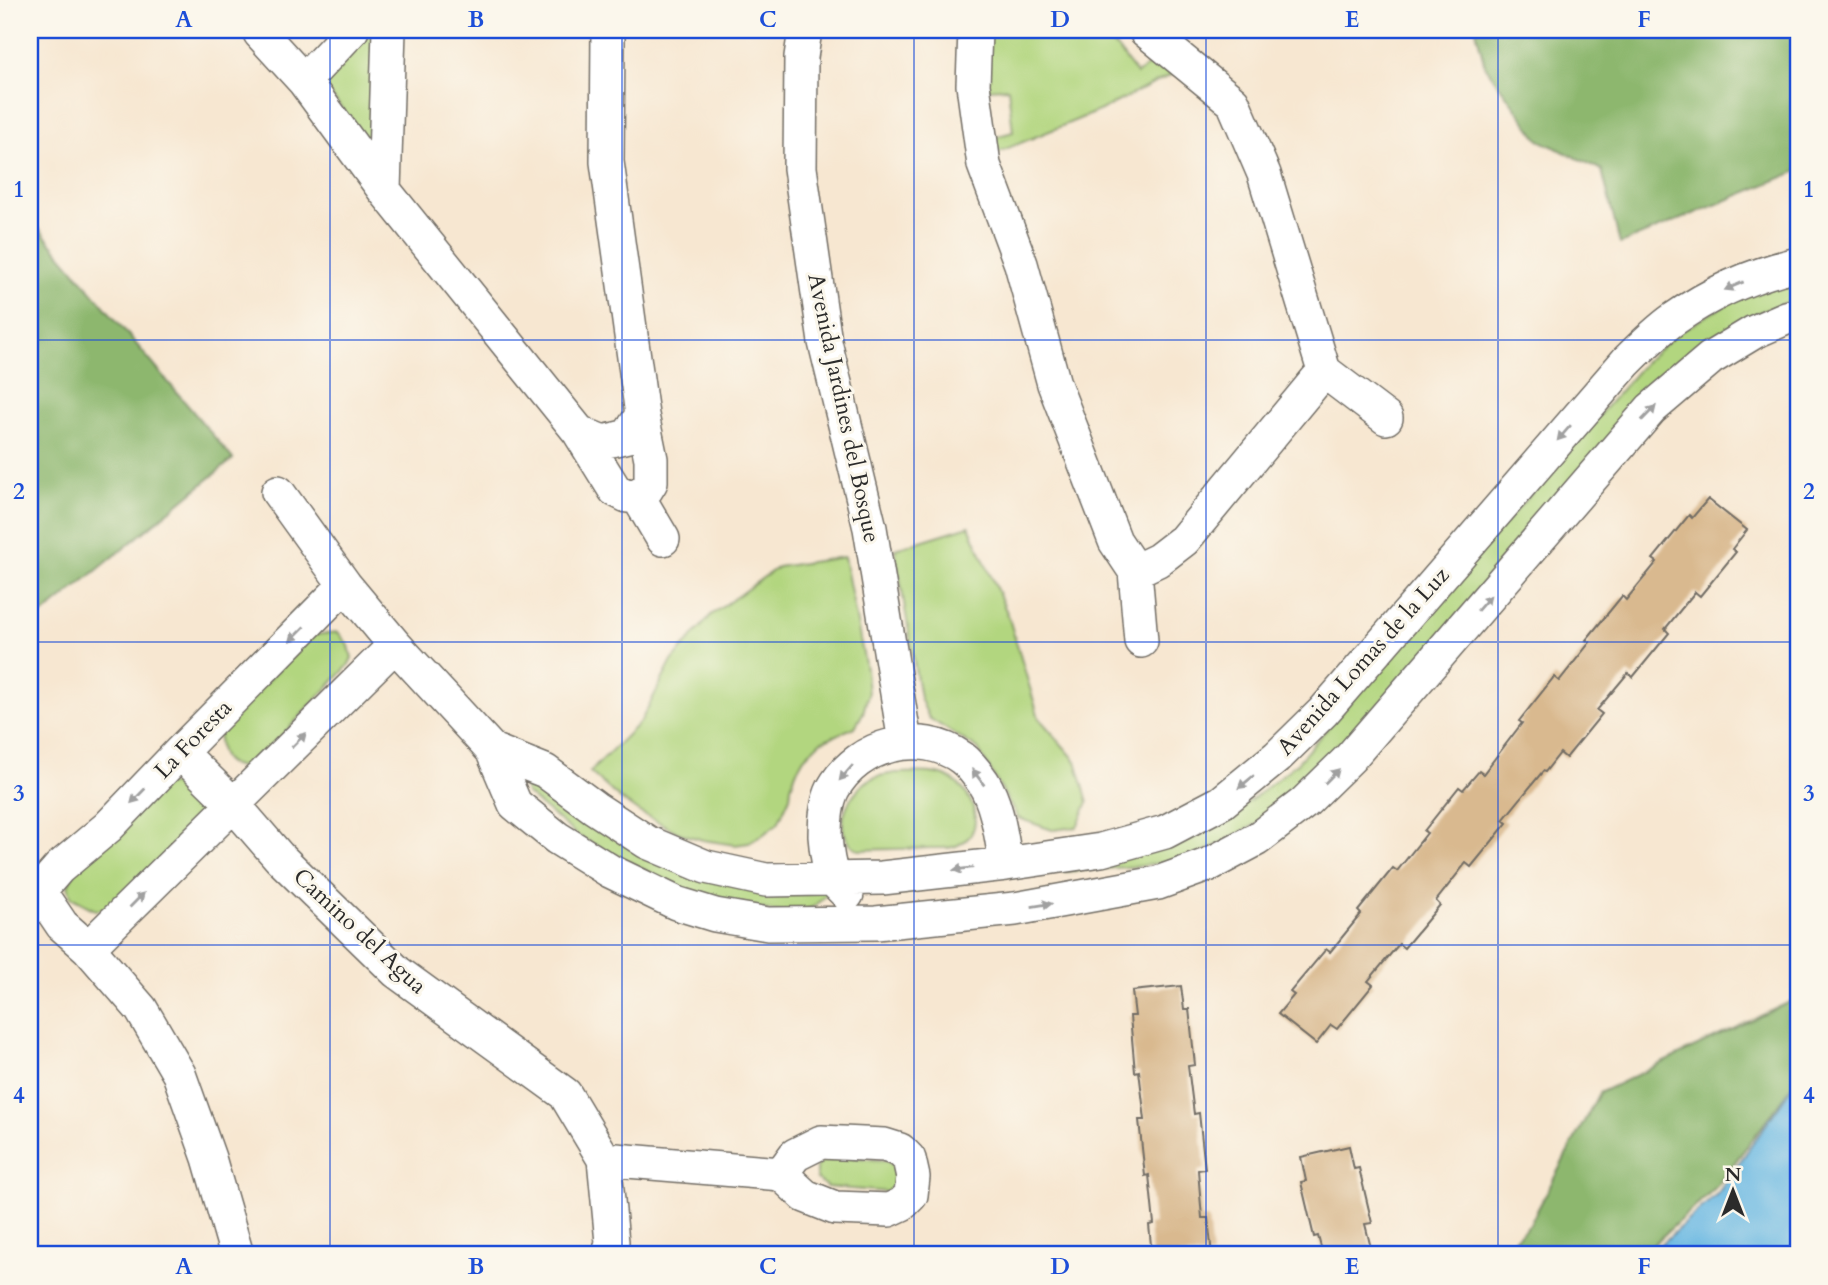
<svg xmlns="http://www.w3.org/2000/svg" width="1828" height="1285" font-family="Cardo,serif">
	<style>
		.green { fill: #b2d67f; stroke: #6e8055; stroke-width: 2 }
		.forest { fill: #8db76e; stroke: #5c714c; stroke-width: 2 }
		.water { fill: #67b7e2; stroke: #497186; stroke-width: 2 }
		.building { fill: #d9b98f }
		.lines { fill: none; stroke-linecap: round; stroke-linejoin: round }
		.minor-casing { stroke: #726d65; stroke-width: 36 }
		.minor { stroke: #fff; stroke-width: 33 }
		.oneway { fill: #a0a0a0 }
		.grid { fill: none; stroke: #1d4ed8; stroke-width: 2; stroke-opacity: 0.55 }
		.labels { text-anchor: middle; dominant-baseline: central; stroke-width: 6; stroke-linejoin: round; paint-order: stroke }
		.street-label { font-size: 23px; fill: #2b2b2b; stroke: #fbf7ec }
		.neatline { fill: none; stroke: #1d4ed8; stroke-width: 2.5 }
		.grid-label { font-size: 23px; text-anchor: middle; font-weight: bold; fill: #1d4ed8 }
	</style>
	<rect width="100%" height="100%" fill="#fbf7ec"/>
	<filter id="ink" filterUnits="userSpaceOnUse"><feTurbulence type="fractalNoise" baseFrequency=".0143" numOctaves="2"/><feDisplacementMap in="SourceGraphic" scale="14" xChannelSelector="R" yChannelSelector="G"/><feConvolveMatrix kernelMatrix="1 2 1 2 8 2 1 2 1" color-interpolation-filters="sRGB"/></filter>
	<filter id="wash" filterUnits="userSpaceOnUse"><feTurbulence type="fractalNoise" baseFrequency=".00686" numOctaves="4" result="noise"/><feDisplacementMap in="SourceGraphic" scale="28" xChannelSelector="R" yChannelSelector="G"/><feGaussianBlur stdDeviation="1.57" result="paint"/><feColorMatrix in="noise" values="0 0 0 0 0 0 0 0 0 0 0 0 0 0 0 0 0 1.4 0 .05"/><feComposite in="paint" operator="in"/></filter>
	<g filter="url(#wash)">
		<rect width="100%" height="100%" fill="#f7e7d1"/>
		<!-- green -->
		<path class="green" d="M370,30h10l-3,124 -52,-67v-11z
			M989,30h120l-7,8 15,10 20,26 19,-15 17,15 -72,36 -105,43 -5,-15 22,-6 -5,-44 -26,1z
			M1798,279v20c-55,15 -92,39 -136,76l-310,367 -82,75 -76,40 -53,9 -79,6 123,-36 68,-37 45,-37 347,-400 33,-29 52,-31z
			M969,526l39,89 31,103 37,43 12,41 -11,25 -25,3 -34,-12 -40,-69 -49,-31 -9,-20 -25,-149z
			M844,557l22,112 2,25 -5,19 -8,14 -35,15 -16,16 -8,14 -5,15 -1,10 -12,26 -14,11 -15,9 -14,2 -32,-5 -24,-7 -40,-21 -21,-15 -28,-25 51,-51 31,-60 39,-46 67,-48z
			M338,632l11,14 3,12 -4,8 -96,101c-31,2 -34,-13 -33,-40l95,-92z
			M895,773c17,0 38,-3 54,5 25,13 40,55 7,68 -7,3 -19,2 -27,2 -23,1 -47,1 -70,2 -3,-2 -7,-4 -9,-7 -18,-21 2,-55 23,-65 7,-3 15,-3 22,-5z
			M522,775l66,44 241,73 -13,13 -13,7h-25l-78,-14 -122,-62 -52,-43z
			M182,784l16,13 4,17 -88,95 -19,1 -24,-13 -3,-12 7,-14 90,-86z
			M828,1155l60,6 10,8v14l-10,9 -61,-5 -11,-9v-11z"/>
		<!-- forest -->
		<path class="forest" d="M1476,30h322v141l-178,73 -18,-74 -63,-30 -54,-74z
			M30,218l203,241 -203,166z
			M1798,998v81l-82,108 -74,68h-144l32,-31 69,-131z"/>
		<!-- water -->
		<path class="water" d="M1798,1079v176h-149l69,-62z"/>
		<g id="blocks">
			<!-- building -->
			<path class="building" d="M1708,499l39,31 -15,19 4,3 -36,44 -5,-4 -30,37 4,4 -36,44 -5,-4 -31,37 5,4 -36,44 -6,-5 -15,19 -2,-1 -40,49 4,3 -36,44 -5,-4 -30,38 4,4 -36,43 -5,-4 -31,37 5,4 -36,44 -6,-4 -15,19 -38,-30 16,-19 -4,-3 36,-43 4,3 31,-38 -3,-3 35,-43 4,3 30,-38 -3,-2 35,-44 4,3 16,-19 4,3 39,-51 -3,-2 35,-44 5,4 31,-39 -4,-2 36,-44 4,4 31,-38 -4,-3 36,-44 3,3z
				M1181,986l3,23h5l6,56 -7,1 6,48 5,-1 6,56 -7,1 4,48h6l4,37h-60l-3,-30 5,-1 -5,-49 -4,1 -6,-56h6l-6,-49 -4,1 -5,-56h5l-3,-25z
				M1349,1146l5,23 5,-1 13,55 -7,1 6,24 -29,7h-19l-5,-19 -4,1 -13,-55 5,-1 -5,-24z"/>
		</g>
	</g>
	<g filter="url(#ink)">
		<use href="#blocks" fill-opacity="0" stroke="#726d65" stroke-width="2"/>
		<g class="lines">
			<defs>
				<path id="minor" d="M805,30l-4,27 -1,111 25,174 45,186 35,214
					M975,30l-2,55 11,80 37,99 33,120 61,157 20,30 6,70
					M260,33l44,48 80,109 195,242 36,58 12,6 10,-1 9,-5 5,-8v-23l-9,-44 -35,-253 1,-132
					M304,81l48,-51
					M384,190l5,-160
					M1324,371l62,47
					M579,432l24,10 25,-6 14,-21
					M278,492l67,93 50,60 97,105 23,54 42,34 53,33 66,32 39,12 53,9 108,-1 139,-14 143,-26 52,-19 47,-25 47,-36 46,-45 301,-349 60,-51 43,-26 32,-14 12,-3
					M637,495l26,44
					M1135,571l23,-11 26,-20 140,-169 -60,-197 -31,-72 -88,-72
					M492,750l53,21 50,37 52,34 59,25 60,13 116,-2 124,-14 95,-14 64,-18 57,-30 55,-45 46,-45 303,-350c15,-15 31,-31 48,-43 37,-26 80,-45 124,-55
					M180,752l53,52 46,53 118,115 168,122 39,65 8,83 -3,13
					M847,894c-4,-5 -11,-10 -14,-16 -5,-13 -7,-29 -8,-42 0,-15 1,-33 8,-47 25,-45 87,-61 129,-31 7,5 16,17 21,24 15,23 18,55 23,82
					M88,948l307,-303
					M604,1159l177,15 24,22 30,12 54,2 13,-6 9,-9 2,-18 -4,-18 -9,-9 -16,-5 -63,-3 -26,13 -14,19
					M237,1255l-28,-97 -30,-84 -38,-65 -53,-61 -26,-23 -23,-34 20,-23 49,-41 72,-75 165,-167"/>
			</defs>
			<!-- minor casing -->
			<use href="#minor" class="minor-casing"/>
			<!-- minor -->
			<use href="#minor" class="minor"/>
		</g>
		<!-- one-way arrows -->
		<defs><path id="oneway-solid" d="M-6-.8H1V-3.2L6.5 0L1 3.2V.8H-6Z" transform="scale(1.75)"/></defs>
		<g class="oneway">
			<use href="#oneway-solid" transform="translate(1734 286) rotate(157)"/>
			<use href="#oneway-solid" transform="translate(1649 413) rotate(-46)"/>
			<use href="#oneway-solid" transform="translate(1564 433) rotate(131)"/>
			<use href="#oneway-solid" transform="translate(1484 603) rotate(-49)"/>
			<use href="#oneway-solid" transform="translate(297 634) rotate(135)"/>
			<use href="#oneway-solid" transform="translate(299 740) rotate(-45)"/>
			<use href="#oneway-solid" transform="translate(846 773) rotate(131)"/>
			<use href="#oneway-solid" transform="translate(1332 776) rotate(-45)"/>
			<use href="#oneway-solid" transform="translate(978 777) rotate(-127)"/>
			<use href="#oneway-solid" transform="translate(1246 782) rotate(141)"/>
			<use href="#oneway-solid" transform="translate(138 796) rotate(134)"/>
			<use href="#oneway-solid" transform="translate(963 869) rotate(173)"/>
			<use href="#oneway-solid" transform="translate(137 900) rotate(-45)"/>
			<use href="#oneway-solid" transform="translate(1042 905) rotate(-9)"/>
		</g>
	</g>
	<!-- grid -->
	<path class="grid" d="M330,30v1225M622,30v1225M914,30v1225M1206,30v1225M1498,30v1225M30,340h1768M30,642h1768M30,945h1768"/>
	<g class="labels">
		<!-- street labels -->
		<g class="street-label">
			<text transform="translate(844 408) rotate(78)">Avenida Jardines del Bosque</text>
			<text transform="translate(1363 661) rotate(-48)">Avenida Lomas de la Luz</text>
			<text transform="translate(193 739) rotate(-46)">La Foresta</text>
			<text transform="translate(360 931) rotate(43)">Camino del Agua</text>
		</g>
	</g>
	<!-- margin -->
	<rect width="1828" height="1285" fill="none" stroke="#fbf7ec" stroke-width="77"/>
	<!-- north arrow -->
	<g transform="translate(1733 1191)" stroke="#fbf7ec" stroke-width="5" paint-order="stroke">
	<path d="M0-5L12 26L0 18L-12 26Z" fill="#2b2b2b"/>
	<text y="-10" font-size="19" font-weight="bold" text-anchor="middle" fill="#2b2b2b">N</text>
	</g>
	<rect x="38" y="38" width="1752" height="1208" class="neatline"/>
	<g class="grid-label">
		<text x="184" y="27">A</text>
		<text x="476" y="27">B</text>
		<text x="768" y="27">C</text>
		<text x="1060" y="27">D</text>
		<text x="1352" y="27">E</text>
		<text x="1644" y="27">F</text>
		<text x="19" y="197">1</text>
		<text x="1809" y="197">1</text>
		<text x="19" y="499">2</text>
		<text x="1809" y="499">2</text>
		<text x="19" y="801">3</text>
		<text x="1809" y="801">3</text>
		<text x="19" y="1103">4</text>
		<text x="1809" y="1103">4</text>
		<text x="184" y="1274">A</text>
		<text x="476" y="1274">B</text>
		<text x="768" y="1274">C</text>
		<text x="1060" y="1274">D</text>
		<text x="1352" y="1274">E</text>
		<text x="1644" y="1274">F</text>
	</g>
</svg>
